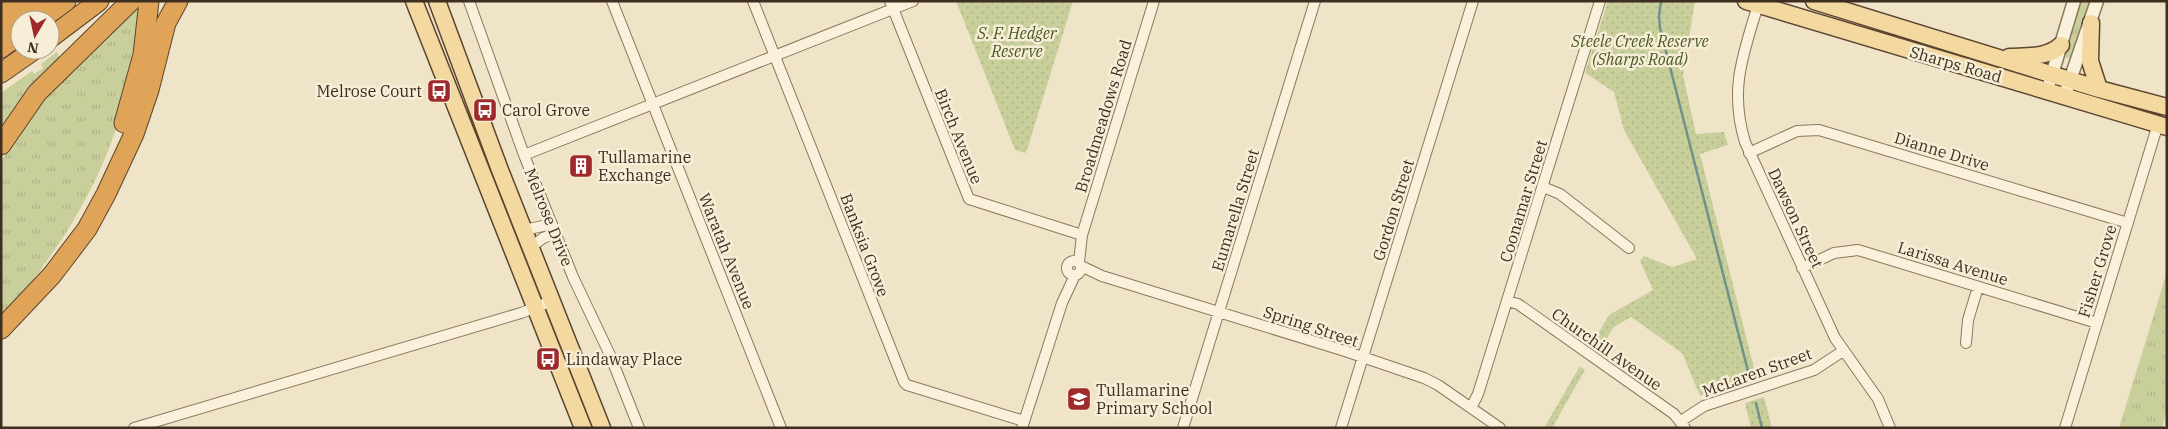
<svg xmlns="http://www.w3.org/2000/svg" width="2168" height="429" font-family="'IBM Plex Serif',serif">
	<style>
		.grass { fill: url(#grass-tufts) }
		.park { fill: url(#park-dots) }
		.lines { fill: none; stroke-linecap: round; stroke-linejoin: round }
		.stream { stroke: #6f938a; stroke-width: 2.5 }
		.minor-casing { stroke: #8d765c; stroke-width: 12 }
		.tertiary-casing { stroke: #8d765c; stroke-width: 15 }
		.primary-casing { stroke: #5b4430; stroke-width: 19 }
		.motorway-casing { stroke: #5b4430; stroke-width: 21 }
		.minor { stroke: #faf1dc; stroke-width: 10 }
		.tertiary { stroke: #faf1dc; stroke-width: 12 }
		.primary { stroke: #f3d9a0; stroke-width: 16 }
		.motorway { stroke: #e0a458; stroke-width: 19 }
		.labels { text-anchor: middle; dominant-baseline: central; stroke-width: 5; stroke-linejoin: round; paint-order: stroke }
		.park-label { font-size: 16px; font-style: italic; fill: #4d5a26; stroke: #f7eed8 }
		.street-label { font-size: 16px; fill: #3d2e20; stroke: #f7eed8 }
		.poi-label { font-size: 16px; fill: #3d2e20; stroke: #f7eed8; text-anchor: start }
	</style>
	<defs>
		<pattern id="grass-tufts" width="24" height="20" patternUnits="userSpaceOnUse" patternTransform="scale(1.25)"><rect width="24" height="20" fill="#c9cf9b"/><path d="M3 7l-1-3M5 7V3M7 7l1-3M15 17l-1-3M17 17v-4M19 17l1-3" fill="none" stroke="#aeb285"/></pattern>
		<pattern id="park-dots" width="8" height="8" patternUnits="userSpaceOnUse" patternTransform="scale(1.25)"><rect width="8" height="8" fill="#c9cf9b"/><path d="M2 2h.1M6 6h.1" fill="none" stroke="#aeb285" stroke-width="1.8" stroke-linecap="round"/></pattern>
	</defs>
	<rect width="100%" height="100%" fill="#f0e4c8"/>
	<!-- grass -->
	<path class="grass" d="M2079,1h14l-18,59 -13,-4z
		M142,4c-2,23 -7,45 -12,68 -4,14 -6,30 -10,44 -22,75 -67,144 -119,202v-155c34,-72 82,-109 141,-159z
		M57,52l3,6 -59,72v-37l31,-22 2,3 9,-6 -2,-4z
		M2167,272l-1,142 -4,14h-43z"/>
	<!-- park -->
	<path class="park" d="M956,1h117l-47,152 -11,-3z
		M1608,1h87l-12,74 13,59 28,-2 4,13 -28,9 56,222 -56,20 -18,-43 -51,-36 -17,10 -15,23 -8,-4 18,-31 44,-25 -13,-29 4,-5 28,11 25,-8 -73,-129 -10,-38 -29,-19z
		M1580,366l5,4 -33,58h-8z
		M1764,397l8,31h-21l-6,-25z"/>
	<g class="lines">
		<!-- stream -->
		<path class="stream" d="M1661,1l-2,15 1,12 89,347
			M1756,403l6,25"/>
		<defs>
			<path id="minor" d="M469,1l55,154 49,122 37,78 29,73
				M612,1l169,427
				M753,1l151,381 3,3 117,36
				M890,1l79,198 113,36
				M1758,5c-15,50 -29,84 -13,137l90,196 43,61 12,29
				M1749,153l48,-22 22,-1 309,93
				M524,155l389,-154
				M1543,187l17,7 69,54
				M524,230l28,-6
				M531,247l12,-9 13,-5
				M1067 268a7 7 0 1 1 14 0a7 7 0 1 1-14 0Z
				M1079,262l3,-27 72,-234
				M1081,266l21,10 243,75 79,27 14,7 62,43
				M1802,268l32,-15 24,-3 239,73
				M1507,301l11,3 156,110 11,14
				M1966,343l2,-23 10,-33
				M1471,408l7,-14 122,-393
				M1681,421l23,-15 110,-36 29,-19
				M134,428l387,-115 31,-12
				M1022,428l40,-125 13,-28
				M1183,428l132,-427
				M1341,428l132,-427
				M2065,428l93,-304"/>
			<path id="tertiary" d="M2050,81l24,-80
				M2067,89l30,-88"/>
			<path id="primary" d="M414,1l169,427
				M437,1l63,169 102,258
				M1746,1l421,126
				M1814,1l285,88 68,18
				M2091,23l-1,38 9,28
				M2009,57c17,-1 39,1 52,-12"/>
			<path id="motorway" d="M1,8l10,-7
				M40,20l26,-19
				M1,27l37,-26
				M50,38l49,-37
				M1,48l19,-14
				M1,73l33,-23
				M124,123l19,-68 6,-54
				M1,145l36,-52 94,-92
				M1,329l51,-54 35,-46 19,-35 28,-60 15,-44 17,-67 12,-22"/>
		</defs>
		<!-- minor casing -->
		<use href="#minor" class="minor-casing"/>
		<!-- tertiary casing -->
		<use href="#tertiary" class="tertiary-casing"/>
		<!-- primary casing -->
		<use href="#primary" class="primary-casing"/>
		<!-- motorway casing -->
		<use href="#motorway" class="motorway-casing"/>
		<!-- minor -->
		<use href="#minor" class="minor"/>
		<!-- tertiary -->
		<use href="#tertiary" class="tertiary"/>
		<!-- primary -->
		<use href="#primary" class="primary"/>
		<!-- motorway -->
		<use href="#motorway" class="motorway"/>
	</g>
	<!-- icons -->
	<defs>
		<symbol id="bus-square" viewBox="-11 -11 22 22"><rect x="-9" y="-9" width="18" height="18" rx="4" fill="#9e2a2b" stroke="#f7eed8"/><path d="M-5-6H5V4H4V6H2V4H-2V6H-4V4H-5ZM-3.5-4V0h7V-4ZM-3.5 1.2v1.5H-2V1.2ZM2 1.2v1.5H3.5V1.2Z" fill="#fff"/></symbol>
		<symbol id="building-square" viewBox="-11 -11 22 22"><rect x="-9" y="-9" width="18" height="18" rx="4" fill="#9e2a2b" stroke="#f7eed8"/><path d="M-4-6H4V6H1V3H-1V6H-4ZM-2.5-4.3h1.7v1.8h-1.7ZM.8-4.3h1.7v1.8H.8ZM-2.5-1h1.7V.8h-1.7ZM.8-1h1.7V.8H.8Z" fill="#fff"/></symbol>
		<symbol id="school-square" viewBox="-11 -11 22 22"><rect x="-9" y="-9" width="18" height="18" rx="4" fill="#9e2a2b" stroke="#f7eed8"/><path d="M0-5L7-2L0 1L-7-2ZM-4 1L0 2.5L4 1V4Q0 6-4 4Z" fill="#fff"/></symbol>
	</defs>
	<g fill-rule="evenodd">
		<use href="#bus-square" x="425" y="77" width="28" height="28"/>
		<use href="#bus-square" x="471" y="96" width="28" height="28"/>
		<use href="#building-square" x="567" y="152" width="28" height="28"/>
		<use href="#bus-square" x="534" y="345" width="28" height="28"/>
		<use href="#school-square" x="1065" y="385" width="28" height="28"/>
	</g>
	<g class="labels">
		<!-- park labels -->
		<g class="park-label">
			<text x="1017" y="33">S. F. Hedger<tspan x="1017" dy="18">Reserve</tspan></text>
			<text x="1640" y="41">Steele Creek Reserve<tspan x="1640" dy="18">(Sharps Road)</tspan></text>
		</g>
		<!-- street labels -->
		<g class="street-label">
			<text transform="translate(1956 64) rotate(16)">Sharps Road</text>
			<text transform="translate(1103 116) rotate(-73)">Broadmeadows Road</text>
			<text transform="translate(959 136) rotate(68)">Birch Avenue</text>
			<text transform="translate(1942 151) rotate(17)">Dianne Drive</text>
			<text transform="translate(1523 201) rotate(-73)">Coonamar Street</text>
			<text transform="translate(1235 210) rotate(-73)">Eumarella Street</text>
			<text transform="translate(1393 210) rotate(-73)">Gordon Street</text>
			<text transform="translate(549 217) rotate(68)">Melrose Drive</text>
			<text transform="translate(1796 218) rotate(65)">Dawson Street</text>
			<text transform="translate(865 245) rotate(69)">Banksia Grove</text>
			<text transform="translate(727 251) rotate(68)">Waratah Avenue</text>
			<text transform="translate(1953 263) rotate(17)">Larissa Avenue</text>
			<text transform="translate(2097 271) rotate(-73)">Fisher Grove</text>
			<text transform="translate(1311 326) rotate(18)">Spring Street</text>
			<text transform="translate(1607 349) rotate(35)">Churchill Avenue</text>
			<text transform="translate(1757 372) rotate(-20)">McLaren Street</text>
		</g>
		<!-- poi labels -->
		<g class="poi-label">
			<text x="422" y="91" text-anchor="end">Melrose Court</text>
			<text x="502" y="110">Carol Grove</text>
			<text x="598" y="157">Tullamarine<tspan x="598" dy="18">Exchange</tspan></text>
			<text x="566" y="359">Lindaway Place</text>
			<text x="1096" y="390">Tullamarine<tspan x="1096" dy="18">Primary School</tspan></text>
		</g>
	</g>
	<!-- border -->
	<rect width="2168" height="429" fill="none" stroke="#3d2e20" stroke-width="5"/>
	<!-- north arrow -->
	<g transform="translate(35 35) rotate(189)"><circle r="24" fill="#f7eed8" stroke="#ada18e"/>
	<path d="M0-4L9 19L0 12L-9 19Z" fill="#9e2a2b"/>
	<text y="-8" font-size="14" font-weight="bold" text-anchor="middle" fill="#3d2e20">N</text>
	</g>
</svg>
